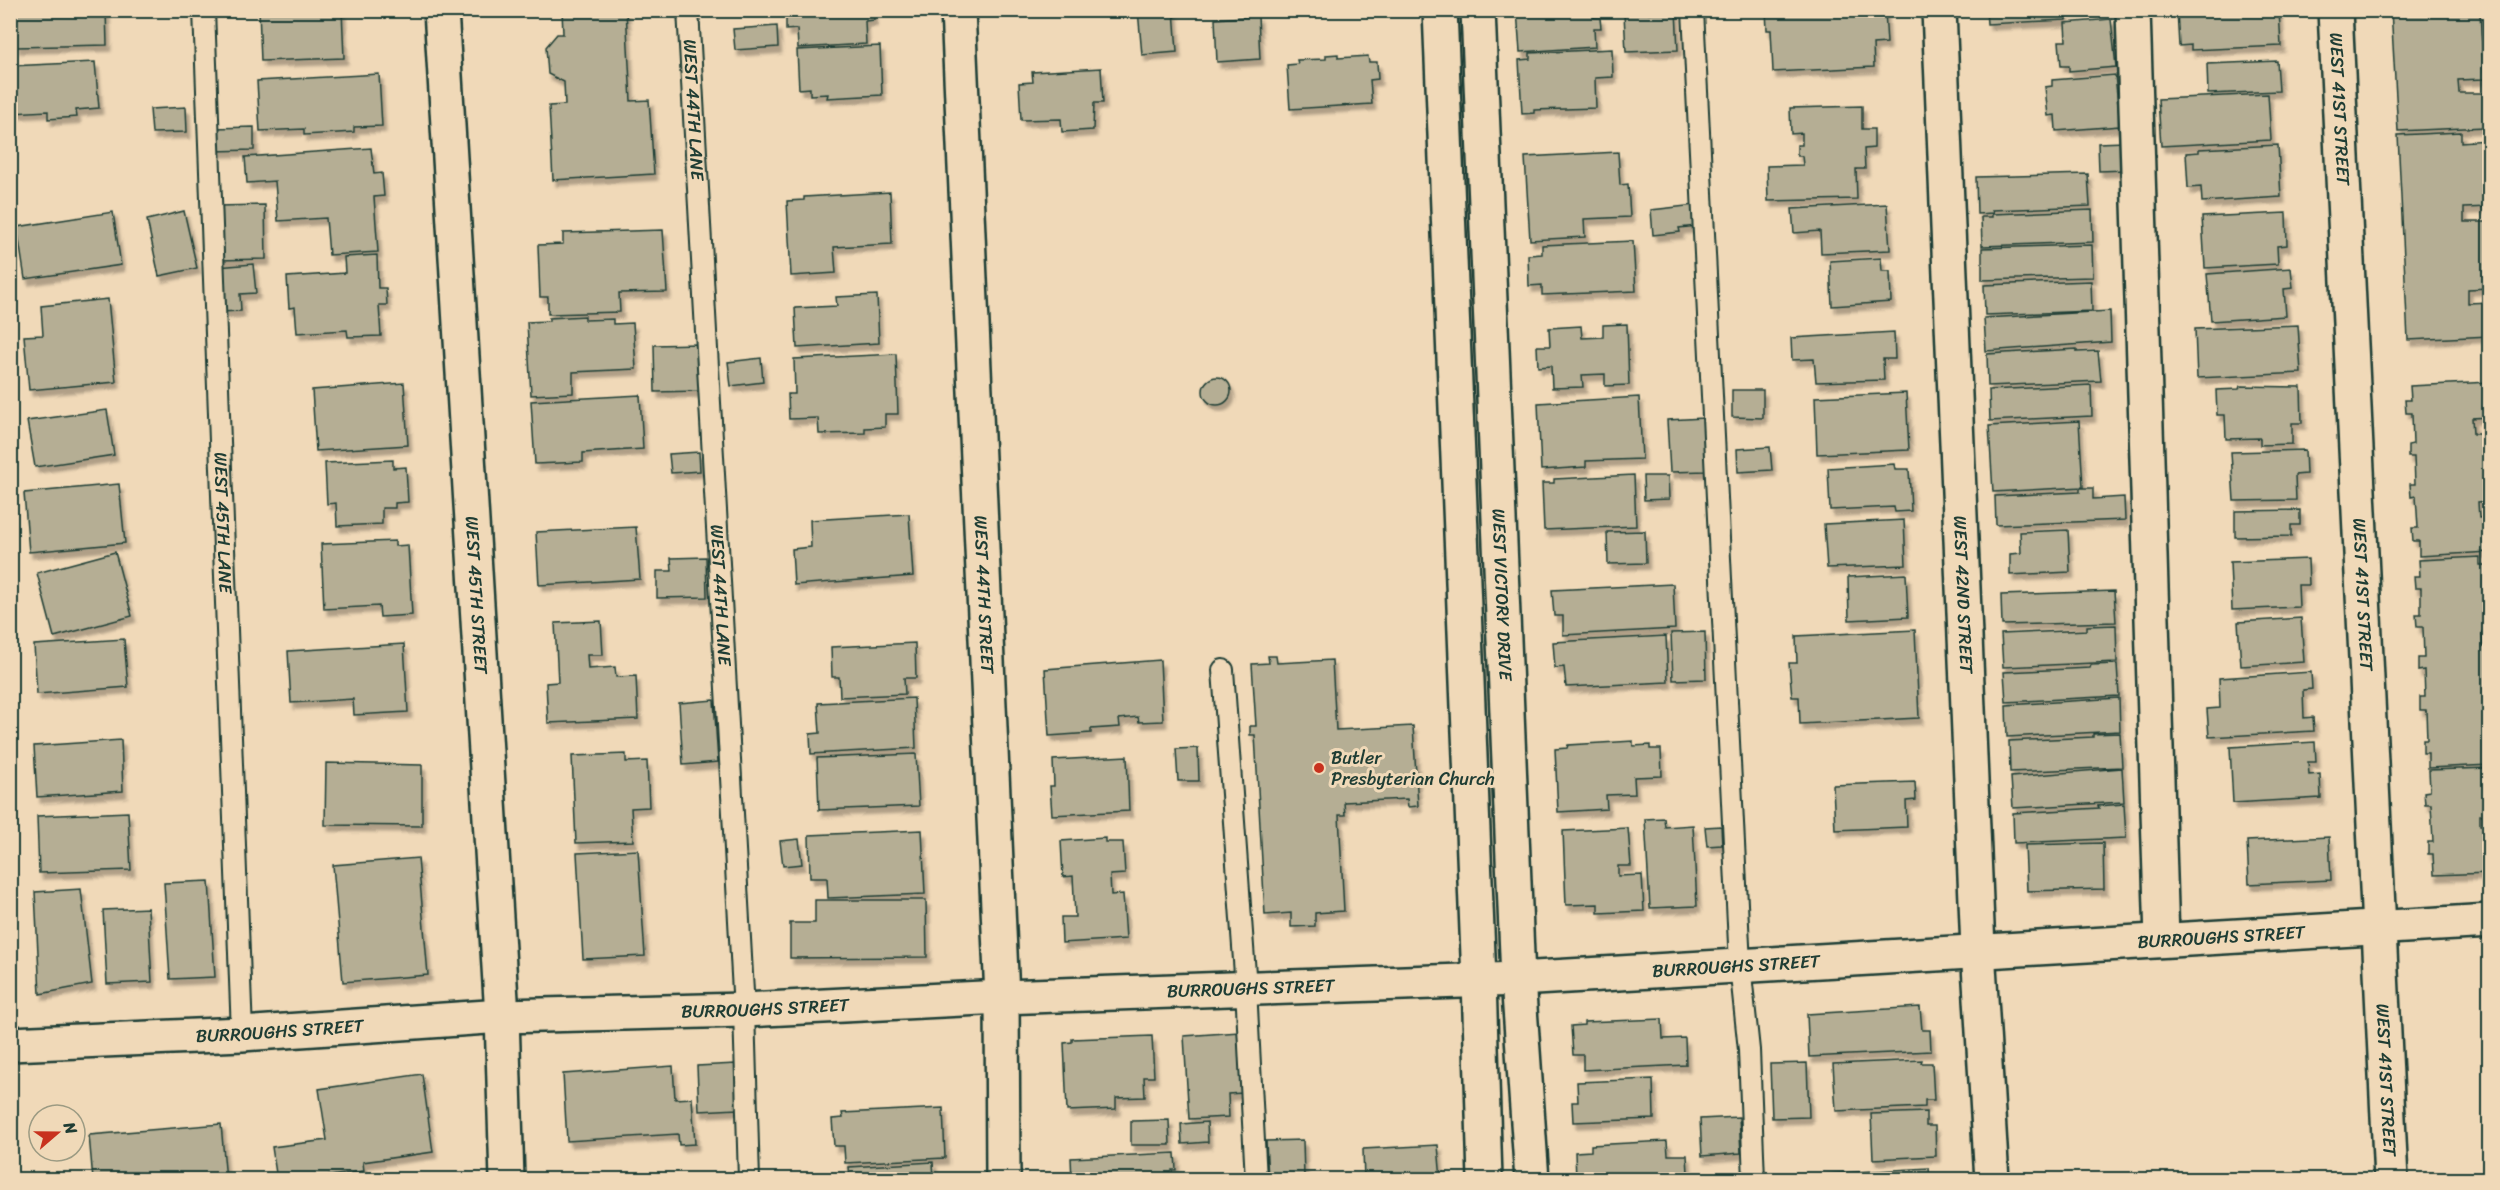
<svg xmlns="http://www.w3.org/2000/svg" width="2500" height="1190" font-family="Sriracha,sans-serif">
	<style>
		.building { fill: #b5ae94; stroke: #1f3d34; stroke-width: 1.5; filter: url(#shadow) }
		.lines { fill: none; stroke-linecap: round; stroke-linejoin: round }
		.lane-casing { stroke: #1f3d34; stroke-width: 24 }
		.street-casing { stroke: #1f3d34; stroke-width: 38 }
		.primary-casing { stroke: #1f3d34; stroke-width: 38 }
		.lane { stroke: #f0d9b8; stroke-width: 20 }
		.street { stroke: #f0d9b8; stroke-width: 33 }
		.primary { stroke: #f0d9b8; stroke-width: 33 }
		.poi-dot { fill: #c8321e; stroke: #f0d9b8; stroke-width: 2 }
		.labels { text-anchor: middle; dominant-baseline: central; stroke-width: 6; stroke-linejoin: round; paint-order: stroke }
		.street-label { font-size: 18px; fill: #1f3d34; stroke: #f0d9b8 }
		.poi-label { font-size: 18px; fill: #1f3d34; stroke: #f0d9b8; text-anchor: start }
	</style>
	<defs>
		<filter id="shadow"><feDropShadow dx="3.5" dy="6" stdDeviation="1.5" flood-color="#0004"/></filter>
	</defs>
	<rect width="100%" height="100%" fill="#f0d9b8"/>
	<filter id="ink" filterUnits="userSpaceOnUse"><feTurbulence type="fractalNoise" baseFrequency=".0167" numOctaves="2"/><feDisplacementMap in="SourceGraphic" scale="12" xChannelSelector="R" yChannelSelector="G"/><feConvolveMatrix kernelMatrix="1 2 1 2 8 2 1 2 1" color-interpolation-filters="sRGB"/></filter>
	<g filter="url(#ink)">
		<!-- building -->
		<path class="building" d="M15,10h91l1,35 -91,2z
			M259,10h83l2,48 -83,3z
			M562,10h64l5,91 18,-1 5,74 -101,6 -4,-74 16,-1 -1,-23 -16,-8 -2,-27 11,-13h6z
			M786,10h87l1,10 -9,1 1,23 -68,4 -1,-19 -11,1z
			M1138,10h36l3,42 -35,3z
			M1517,10h77v8h6l1,10h-7l1,19 -75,5z
			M1766,10l119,1 2,32 -14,1 1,23 -101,5 -2,-42h-4z
			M1986,10h80v10l-79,4z
			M2177,10h102l2,36 -90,4v-5l-12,1z
			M2391,10l89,3 4,66 -26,1 1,13h26l1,34 -88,4z
			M1676,11l2,39 -52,2 -2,-38z
			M1258,16l2,43 -43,3 -2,-43z
			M2111,19l5,48 -47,4v-5h-8l-2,-25h7l-1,-18z
			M777,26l1,21 -43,3 -2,-21z
			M880,46l2,49 -55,3 1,-4 -18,1v-7l-11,1 -2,-39z
			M1612,49l1,28 -18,1 1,30 -62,2v3l-12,1 -3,-54 11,-1v-6z
			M1338,54v4l30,-2 1,6h8l1,17 -8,1 2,24 -82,5 -3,-44 11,-1 -1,-4 29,-1v-4z
			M2277,61l2,30 -71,3 -1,-30z
			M95,62l4,46 -23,2 1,7 -29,2v-8l-36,2 -2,-47z
			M1101,68l2,35h-9l-1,27 -31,2 -1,-13 -40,1 -2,-37 14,-1 -1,-10z
			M379,74l3,52 -28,1v5l-50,3v-6l-44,2 -3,-50z
			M2115,75l5,51 -64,5 -1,-16 -7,1 -3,-29 7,-1v-6z
			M2268,94l3,46 -110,6 -3,-47z
			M1862,106v23h12v19l-10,1 1,20h-9l1,30 -89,2 -1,-35 36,-1 -1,-9h-5v-11h5v-12l-11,1 -1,-26z
			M186,107l1,25 -35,1 -2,-24z
			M254,127v23l-40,1v-23z
			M2461,132v10l26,-2 3,67 -26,1v14h26v66l-22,1v14l22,-1v34l-82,4 -10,-205z
			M2125,142l2,28 -28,1 -1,-28z
			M2278,145l3,52 -79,5 -1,-15 -13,1 -2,-35 13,-1v-3z
			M371,148l3,26 8,-1 2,23 -10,1 4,55 -49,3 -3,-37 -48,3 -3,-40 -28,2 -2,-26z
			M1618,152l2,33 8,-1 2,33 -46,2 1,18 -55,3 -5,-83z
			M2088,174l2,32 -98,4 1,3 -16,1 -1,-37z
			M890,192l2,52 -58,3 2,26 -45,3 -4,-75 17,-1v-3z
			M1887,204l3,46 -69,3 -1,-22 -26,2 -2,-24z
			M265,205l1,54 -49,1 -1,-54z
			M1695,205l2,21 -18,2 1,4 -27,3 -2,-25z
			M2092,210l1,32 -111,4 -1,-29h11v-3z
			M184,211l13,57 -38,8 -12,-56z
			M113,212l8,53 -96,14 -8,-52z
			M2286,213l1,32 -10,1 1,18 -73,4 -3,-51z
			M663,230l4,62 -48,1 1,19 -72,2v-17h-8l-2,-52 25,-1v-11z
			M1633,241l3,50 -94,4v-10l-13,1 -1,-31 14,-1v-9z
			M2092,245l1,32 -111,3v-32z
			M377,255l1,33h8l1,17h-8l2,31 -33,1 -1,-7 -50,3 -2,-26 -6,1 -2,-31 58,-4 -1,-16z
			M1881,258l1,13h8l1,31 -59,4 -2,-45z
			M253,264l3,29 -16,1 1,17 -21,1 -3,-45z
			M2291,268l2,20 -9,1 2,27 -75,5 -4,-47z
			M2091,281l1,30 -107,4 -1,-30z
			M877,295l2,48 -82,5 -2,-40 42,-2 -1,-9z
			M108,299l8,83 -87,8 -5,-54 19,-1 -2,-29z
			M2110,311l1,31 -125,9 -2,-33z
			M585,316v4l28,-1v5l20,-1 3,46 -63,3v21l-42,2 -4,-73 22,-1v-3z
			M1627,324l2,61 -24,1v-12l-23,1 1,12 -31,1 -1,-22 -13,1 -1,-21h13l-1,-18 32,-2 1,12 21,-1v-12z
			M2298,325l3,48 -104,5 -2,-49z
			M1894,332l1,27h-12l1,21 -68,2 -2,-23 -22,1 -1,-22z
			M698,344l2,47 -45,1 -1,-47z
			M2077,349v3l21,-1 3,30 -113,5 -1,-32z
			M896,354l2,60h-13v13l-20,1v5l-46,1 -1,-16 -29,1 -1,-25h7l-1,-35z
			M761,358l2,24 -32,4 -3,-24z
			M1203 391a14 14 0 1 1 28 0a14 14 0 1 1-28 0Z
			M2490,382v35l-18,1 1,16h17v67l-12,1 1,16 11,-1v35l-71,4v-15h-6l-1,-13h6l-2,-32 -5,1 -1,-13h5l-1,-27h-6v-12l5,-1 -1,-31h-6l-1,-13h6l-1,-14z
			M404,383l4,62 -92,6 -4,-61z
			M2091,385l1,31 -102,5 -1,-31z
			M2240,386l61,1 1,36h-10v21l-32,1v-7l-34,1 -1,-24h-8l-1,-25 23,-1z
			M1732,390h31v28l-31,-1z
			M1906,393l3,57 -92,4 -2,-57z
			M640,395l3,54 -60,4v9l-48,2 -4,-63z
			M1639,397l3,62 -56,2v6l-45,3 -3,-67z
			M107,410l7,45 -79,12 -8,-46z
			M1704,418l3,53 -37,1 -3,-52z
			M2079,421l4,66 -90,5 -4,-66z
			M1770,447l2,23 -34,2 -1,-23z
			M2305,450l1,24 -11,1 1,25 -62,1 -3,-49z
			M699,452l1,19 -29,2 -2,-19z
			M393,460v8l13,-1 2,35 -13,1v5h-13v16l-45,2 -1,-23 -9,1 -2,-41z
			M1894,464l1,5h14l2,42 -16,1 -1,-5 -64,3 -2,-42z
			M1634,475l2,51 -92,4 -2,-47h12v-4z
			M1643,476h25l1,23 -25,1z
			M119,484l6,59 -96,9 -5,-59z
			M2080,488h13v11l31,-2 1,23 -129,5 -1,-29 85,-4z
			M2300,510v15h-9v11l-56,1v-26z
			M909,514l4,62 -119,9 -2,-36 19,-2 -1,-27z
			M1904,520l2,45 -79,3 -3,-44z
			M636,527l4,52 -101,6 -3,-53z
			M2068,530l2,42 -60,3v-21l11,-1 -1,-21z
			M1645,531l1,32 -38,1 -1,-32z
			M395,541v5l13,-1 4,70 -32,2 -1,-11 -55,3 -3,-65z
			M115,552l17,64 -78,21 -17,-64z
			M706,557l1,40 -50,1v-27h15l-1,-13z
			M2480,557v8h10v67h-8l1,15h7v67h-4l1,16h3v35l-62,3v-15h-5v-13h4l-1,-30h-6v-13h5l-1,-27 -6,1v-13h6l-1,-31h-6l-1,-13h5v-26h-6l-1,-12h6l-1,-16z
			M2308,559l1,26h-11l1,22 -67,3 -2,-48z
			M1906,574l2,43 -59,3 -1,-43z
			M1673,584l2,45 -112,6v-19h-9l-2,-26z
			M2114,591l2,31 -114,3 -1,-30z
			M2301,618l3,44 -63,4 -3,-44z
			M601,621l2,34h-16l1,14 27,-2 1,10 20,-1 2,43 -90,4 -2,-40 12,-1 -3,-59z
			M2116,625l1,37 -114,5 -2,-33 86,-4v-4z
			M1915,630l4,88 -119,6 -1,-27h-7l-3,-34h8l-1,-27z
			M1705,632l1,47 -33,1 -2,-47z
			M1666,636l2,46 -102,5 -2,-20 -9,1 -2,-26z
			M124,639l4,48 -91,7 -3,-49z
			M915,643l1,35h-12l1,16 -65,3 -1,-20h-7l-1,-30z
			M404,644l4,68 -54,3 -1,-16 -62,4 -3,-52z
			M1268,656h8l1,7 55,-3 4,70 77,-4 5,80 -10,1 -1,-8 -63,3 1,13h-6l5,96 -29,2v13l-24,1v-14l-26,2 -10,-180h-5v-9h6l-4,-62 17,-1z
			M1160,660l3,61 -24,1 -1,-5 -19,2 1,8 -29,2v4l-42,3 -4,-67z
			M2117,664l2,32 -113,6 -2,-30 86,-4 1,-3z
			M2311,672l1,17 -9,1 1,28 9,-1 1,14 -105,6 -2,-28 13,-1 -1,-30z
			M914,698l2,50 -105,6 -1,-20 10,-1 -2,-30z
			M2119,698l1,33 -113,6 -1,-32z
			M714,700l4,62 -35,3 -4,-62z
			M2120,733l2,34 -112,5 -1,-31 84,-4v-3z
			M121,740l2,51 -86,6 -3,-51z
			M1633,741v5l17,-1v4h11l1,27 -28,1 1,17 -29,1 1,14 -49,3 -3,-63 12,-1 1,-3z
			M2315,742l1,20h-8l1,13 11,-1 1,24 -88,5 -3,-56z
			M1198,748l1,33h-21l-2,-32z
			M626,754v8l21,-1 2,46 -18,1 2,33 -57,2 -4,-87z
			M916,754l3,52 -100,4 -2,-52z
			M1127,756l2,55 -77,4 -2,-29h4l-1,-26z
			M326,763l96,2v61l-97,-1z
			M2122,768l2,34 -111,6 -2,-31z
			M2490,768v46l-10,1v10h10v48l-56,2 -1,-21h-5v-12h5l-2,-38h-6l-1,-12 6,-1 -1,-21z
			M1915,782l1,18 -10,1 1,26 -72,3 -2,-45z
			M2124,804l2,34 -112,5 -1,-30 86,-5 -1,-2z
			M128,812l3,58 -92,3 -2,-57z
			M1664,818l1,9 28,-2 4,81 -47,2 -5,-89z
			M1721,826l1,19 -15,1 -2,-19z
			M1628,828l3,38h-13v10l24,-1 2,36 -46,2v-9l-32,1 -3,-74z
			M922,830l3,64 -97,4 -1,-20h-17l-1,-43z
			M2329,837l2,43 -82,4 -2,-43z
			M1105,838v4h18l2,32 -15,1 1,20 12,-1 3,45 -64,4 -1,-26h14l-2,-41 -10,1 -2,-36z
			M799,839l3,25 -19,2 -3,-25z
			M2103,843l1,46 -77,2 -2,-46z
			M638,850l7,106 -62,3 -6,-106z
			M418,858l10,117 -85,7 -10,-117z
			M209,881l6,96 -45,2 -6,-96z
			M81,889l11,95 -52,10 -5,-102z
			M815,900h111l1,57 -137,1v-35h25z
			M148,908l4,74 -45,2 -4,-74z
			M1920,1007l2,23h8l1,21 -122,6 -2,-43z
			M1662,1019l1,20 22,-1 1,27 -103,5v-15h-10l-2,-29 13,-1v-3z
			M1239,1032l4,61 -15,1 1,23 -40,2 -5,-83z
			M1152,1036l2,41h-10l1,20 -29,1v11l-49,2 -3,-68 8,-1v-3z
			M1922,1060l-1,3h11l2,37h-9v7l-89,4 -3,-47z
			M1807,1063l2,54 -37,1 -2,-54z
			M736,1064l2,45 -39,2 -2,-45z
			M673,1066l2,33 17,-1 3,46 -16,1 -1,-11 -111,7 -4,-67z
			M422,1074l11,78 -70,10 1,9 -40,6v3h-47l-5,-33 55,-7 -8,-51z
			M1653,1079l1,40 -81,3 -1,-20h6l-1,-20z
			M943,1108l2,50 -100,5 -1,-17h-10l-2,-27 11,-1 -1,-5z
			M1926,1112v14h9l1,30 -63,3 -2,-45z
			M1739,1117l2,36 -39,3 -2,-37z
			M1169,1120l1,25h-39v-24z
			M1207,1122l1,20 -26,2 -1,-20z
			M221,1124l5,56h-133l-4,-45z
			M1303,1140l1,37 -36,2 -2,-38z
			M1667,1141l1,14h19l1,18 11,-1v8h-123l-1,-28 16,-1v-6z
			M1438,1145l3,35h-77l-1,-31z
			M1175,1153l1,17h-4l1,10h-101l-1,-22z
			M933,1162l1,18h-84l-1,-13z
			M1929,1168l1,12h-106l-1,-6z"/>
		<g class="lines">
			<defs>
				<g id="lane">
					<path id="s1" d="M204,10l38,1024"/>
					<path id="s2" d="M688,10l56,1000 5,170"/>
					<path d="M1693,10l47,955 9,85 5,130"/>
					<path d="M1223,670l23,318 10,192"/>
				</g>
				<g id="street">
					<path id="s3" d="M441,10l61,1006 5,164"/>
					<path id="s4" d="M958,10l44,987 1,183"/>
					<path id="s5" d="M1939,10l39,939 14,231"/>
					<path d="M2133,10l29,930"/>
					<path id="s6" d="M2335,10l56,1170"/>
					<path id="s7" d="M10,1044l232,-10 260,-18 242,-6 258,-13 516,-18 972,-58"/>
				</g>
				<g id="primary">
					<path d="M1440,10l39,970 6,200"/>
					<path id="s8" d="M1478,10l40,969 14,201"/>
				</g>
			</defs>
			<!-- lane casing -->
			<use href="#lane" class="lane-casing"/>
			<!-- street casing -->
			<use href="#street" class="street-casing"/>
			<!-- primary casing -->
			<use href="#primary" class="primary-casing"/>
			<!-- lane -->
			<use href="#lane" class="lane"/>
			<!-- street -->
			<use href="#street" class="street"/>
			<!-- primary -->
			<use href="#primary" class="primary"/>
		</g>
	</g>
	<!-- markers -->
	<circle class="poi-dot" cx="1319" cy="768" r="6"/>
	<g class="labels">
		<!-- street labels -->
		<g class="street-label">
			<text stroke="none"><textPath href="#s2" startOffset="100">WEST 44TH LANE</textPath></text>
			<text stroke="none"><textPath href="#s6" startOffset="99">WEST 41ST STREET</textPath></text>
			<text stroke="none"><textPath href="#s1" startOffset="513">WEST 45TH LANE</textPath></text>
			<text stroke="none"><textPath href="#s3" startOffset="586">WEST 45TH STREET</textPath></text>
			<text stroke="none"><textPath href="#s2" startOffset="586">WEST 44TH LANE</textPath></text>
			<text stroke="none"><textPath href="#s4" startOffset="585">WEST 44TH STREET</textPath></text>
			<text stroke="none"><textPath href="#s8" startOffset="585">WEST VICTORY DRIVE</textPath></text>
			<text stroke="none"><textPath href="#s5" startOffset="585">WEST 42ND STREET</textPath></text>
			<text stroke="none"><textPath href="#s6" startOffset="585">WEST 41ST STREET</textPath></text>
			<text stroke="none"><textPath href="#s7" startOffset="2214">BURROUGHS STREET</textPath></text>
			<text stroke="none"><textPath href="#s7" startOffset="1728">BURROUGHS STREET</textPath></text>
			<text stroke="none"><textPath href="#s7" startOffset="1242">BURROUGHS STREET</textPath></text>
			<text stroke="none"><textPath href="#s7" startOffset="756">BURROUGHS STREET</textPath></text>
			<text stroke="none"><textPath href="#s7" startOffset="270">BURROUGHS STREET</textPath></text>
			<text stroke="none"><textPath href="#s6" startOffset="1071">WEST 41ST STREET</textPath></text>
		</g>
		<!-- poi labels -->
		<g class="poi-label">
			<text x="1331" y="758">Butler<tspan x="1331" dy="21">Presbyterian Church</tspan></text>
		</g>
	</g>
	<!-- margin -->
	<rect width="2500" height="1190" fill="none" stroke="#f0d9b8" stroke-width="36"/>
	<rect x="18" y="18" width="2464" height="1154" fill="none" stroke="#1f3d34" stroke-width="2" filter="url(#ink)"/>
	<!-- north arrow -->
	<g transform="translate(57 1133) rotate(70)"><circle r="28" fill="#f0d9b8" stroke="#9c9b83" stroke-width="1.5"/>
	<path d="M0-4.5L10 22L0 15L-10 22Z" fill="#c8321e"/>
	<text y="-9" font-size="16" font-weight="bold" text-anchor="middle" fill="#1f3d34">N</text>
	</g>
</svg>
